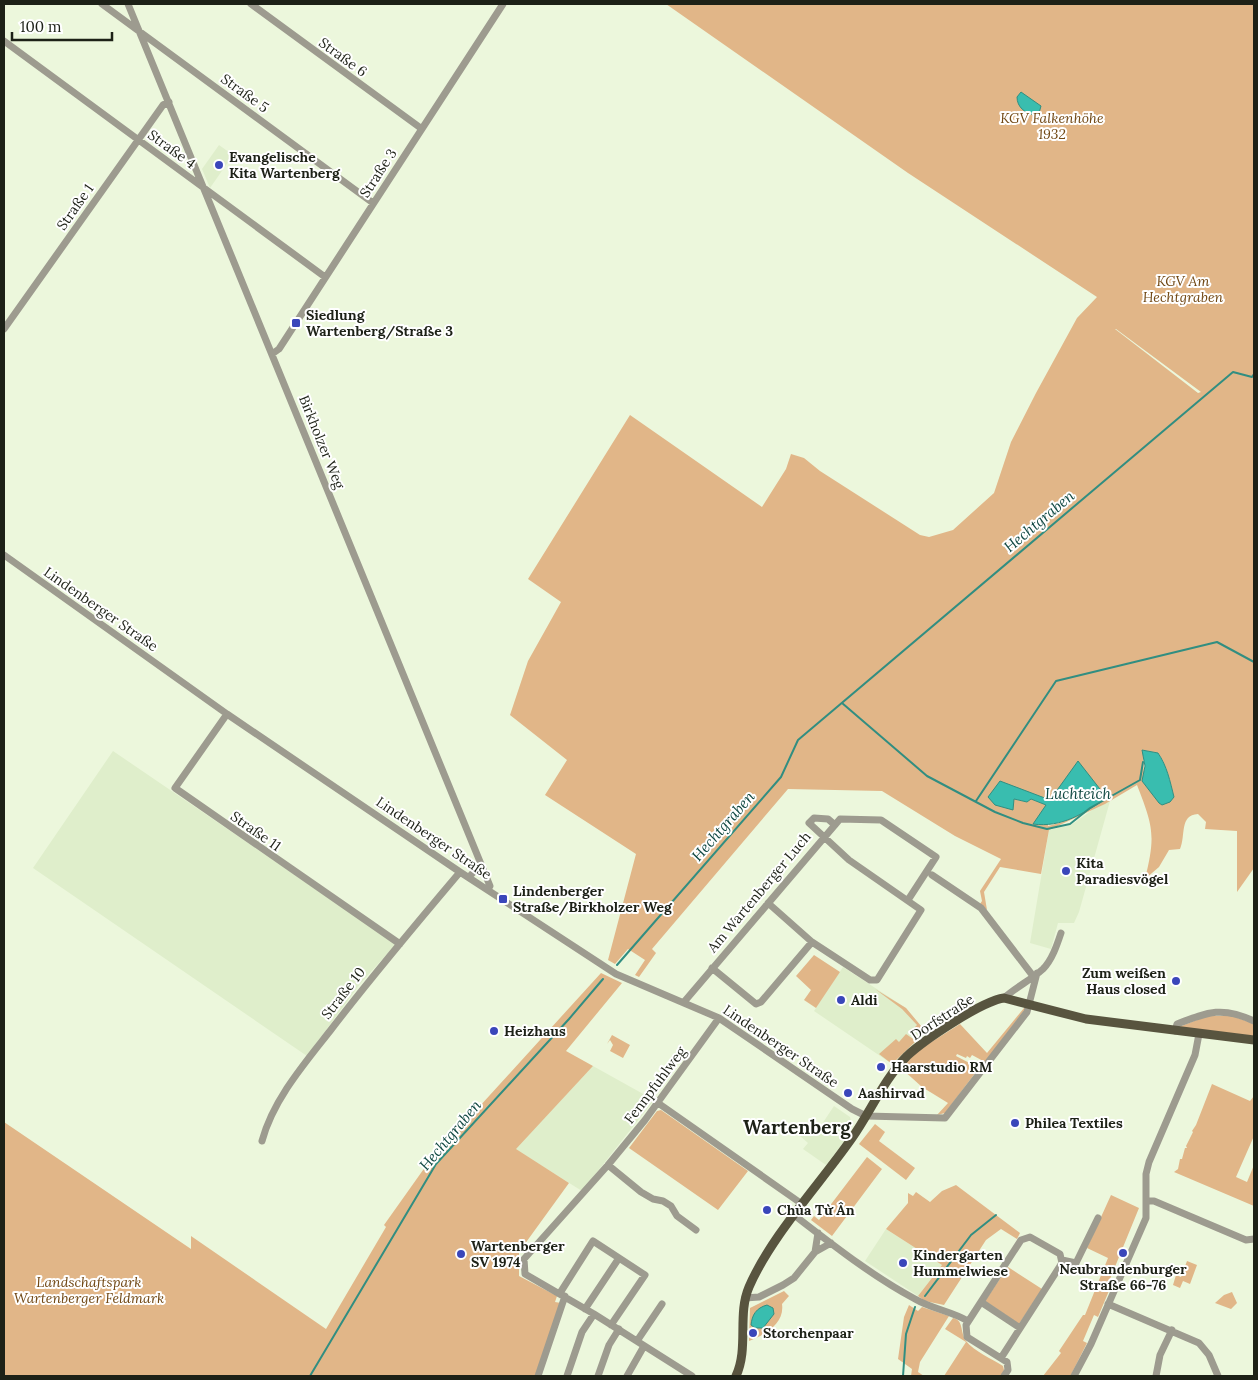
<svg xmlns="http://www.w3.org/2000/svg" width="1258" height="1380" font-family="Lora,serif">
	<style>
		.built { fill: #dfeecb }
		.green { fill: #e1b688; fill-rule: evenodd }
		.water { fill: #39bdaf; stroke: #318e81 }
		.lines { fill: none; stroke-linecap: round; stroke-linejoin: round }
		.stream { stroke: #318e81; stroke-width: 2 }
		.minor { stroke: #9d9b8f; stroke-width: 7 }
		.major { stroke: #58543f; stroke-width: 9 }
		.poi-dot { fill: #3a46ba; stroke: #fff; stroke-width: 2 }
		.labels { text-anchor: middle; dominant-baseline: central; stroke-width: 4; stroke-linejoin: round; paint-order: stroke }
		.street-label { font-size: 14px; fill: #1d2117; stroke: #fff }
		.park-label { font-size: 14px; font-style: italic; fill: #714814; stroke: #fff }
		.poi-label { font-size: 14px; font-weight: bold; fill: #1d2117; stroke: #fff; text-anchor: start }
		.water-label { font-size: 15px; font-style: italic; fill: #104842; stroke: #fff }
		.district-label { font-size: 19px; font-weight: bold; fill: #1d2117; stroke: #fff }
	</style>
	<rect width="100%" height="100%" fill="#ecf7dc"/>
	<!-- built -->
	<path class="built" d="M219,145l14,10 -23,33 -8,-19z
		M113,751l283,193 -36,40 -53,72 -274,-188z
		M1110,801l-31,111 -5,11h-16l-7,26 -21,-6 19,-113 22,-5 24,-17z
		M843,967l63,41 20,24 -34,32 -78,-53z
		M593,1066l61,34 -72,91 -67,-42z
		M834,1106l16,11 2,9 -3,9 -23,30 -23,-16 5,-6 -8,-7 8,-12 10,6z
		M886,1229l56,36 -24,31 -53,-35z"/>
	<!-- green -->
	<path class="green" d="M666,4h588v864l-17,24v-61l-32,-2 1,-7 -8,-8c-19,1 -12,22 -18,35l-11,1 -10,17 -14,12c11,-44 8,-53 -8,-94l-32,19 -56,26 -8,44 -41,-7 -16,25 3,18 -7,-6 2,-3 -2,-10 21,-32 -46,-23 -73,-45 -94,-2 -136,160 4,4 -17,24 -4,-2 10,-15 -17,-11 -13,15 -7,-4 28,-106 -91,-59 22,-35 -57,-45 18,-54 33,-59 -33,-23 102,-164 132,92 24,-38 5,-15 13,4 16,13 100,64 9,2 24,-7 41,-37 17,-51 25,-49 41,-75 20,-21 -189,-124zM1115,329h1l85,63 -3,1zM1143,750l15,3c9,12 12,28 16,44l-30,-21zM1001,782l49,18 40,8 -27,14 -15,4 -2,-21 -15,-6 -4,3 -14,-3 -1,11z
		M814,955l26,17 -24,36 -12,-8 7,-10 -15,-14z
		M601,973l21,10 -56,68 27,15 -77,83 53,34 -50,69v24l38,20 -2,6 6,1 -25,73h-532v-254l187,127v-13l135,93 60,-102 -2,-2 44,-62z
		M875,989l31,19 20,24 -4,4 -7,-9 2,-2 -15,-16z
		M1024,1008h2l-41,54 -13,-7 -2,3 -3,-2 -1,2 -9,-4 -1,2 23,12 -34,45 -8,2 11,-12 -26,-16 -20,-18 3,-3v-3l17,-15 38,-24 27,29z
		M1207,1016h26l21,8v12l-75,-9z
		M906,1034l10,7 -24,23 -13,-10 17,-15 3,3z
		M612,1035l18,10 -7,13 -13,-7 3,-6 -3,-5 -3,4z
		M1212,1084l38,17 4,-5v40l-18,41 11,5 7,-17v41l-80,-34 4,-3 2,-10h2l3,-11h2l-1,-2 7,-14 -1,-1 4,-6z
		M661,1110l87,61 -30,39 -89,-62 28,-37z
		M875,1124l10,8 -6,9 36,27 -9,12 -47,-36z
		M867,1157l15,12 -50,67 -21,-16 3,-4 5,4z
		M956,1185l64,48 -3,6 -16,-10 -15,11 -42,65 -19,-4 -7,-5 24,-31 -56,-36 22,-26v-10l5,3 3,-4 14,10 12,-11z
		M1111,1195l28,13 -31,76 3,2 -13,31 -4,-2 -11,26 4,2 -16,32 -28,1 18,-23 -2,-2 24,-36h2l23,-57 -21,-10z
		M1187,1261l10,4 -7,19 -7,-3 -3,7 -7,-3 3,-10 5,2z
		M1008,1267l34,22 -23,35 -34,-23z
		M784,1291l5,5 -7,8c3,20 -18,31 -33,37l1,-33z
		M1232,1292l5,11 -6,6 -16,-6 9,-8z
		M909,1305l9,6 4,-4 27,9 -29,46 -2,10 6,4h-13l1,-7 -14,-10 6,-42z
		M953,1318c11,2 7,15 13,23 8,10 26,18 37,25l1,4 -3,6h-57l22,-34 -21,-13z"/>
	<!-- water -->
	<path class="water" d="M1021,92l20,14 -2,7 -3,2c-11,-1 -19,-8 -19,-18z
		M1142,750l16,3c9,13 12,28 16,44l-4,5 -8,3 -3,-2 -17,-22 3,-15z
		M1078,761l29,37c-23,15 -45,30 -74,26l13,-19 -15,-6 -4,3 -13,-3 -1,11 -18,-5 -7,-8 12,-16 50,19z
		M767,1305l6,3 1,6 -11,14h-8l-4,-3c1,-10 5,-17 16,-20z"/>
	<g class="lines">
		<!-- stream -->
		<path class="stream" d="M842,703l85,73 68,36 28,11 24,6 23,-5 20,-16 50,-28 3,-18
			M976,801l80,-120 161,-39 37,20
			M617,965l164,-188 17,-37 435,-368 19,5 2,-3
			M925,1296l46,-61 25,-20
			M310,1376l126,-212 133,-145 34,-40
			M903,1376l3,-42 9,-27"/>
		<!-- minor -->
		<path class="minor" d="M102,4l271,199
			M128,4l362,882 -2,3
			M251,4l171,125
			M4,41l321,236
			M4,329l159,-224 6,-3
			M272,354l7,-5 224,-345
			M4,555l223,159 233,158 156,102 103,44 133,91 14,7 79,2 82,-106 10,-39
			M227,714l-52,74 225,156
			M932,875l49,33 52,68
			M469,877l12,-13
			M768,903l44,39 58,38h7l44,-70 -72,-50 -40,-37 5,-5 14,1 7,6
			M712,968l44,36 5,-2 51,-60
			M1004,998c12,-11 27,-18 39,-29 9,-9 14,-24 18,-36
			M684,1002l156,-183 41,1 55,37 -28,43
			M1175,1031l2,-7c31,-12 45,-18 77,-3
			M658,1103l144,101
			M262,1141c11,-41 42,-77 68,-110 42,-55 86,-107 130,-159
			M608,1165l33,27 12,7 10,2 8,5 6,10 19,14
			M1146,1201h8l92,39 8,-1
			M794,1215c39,30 78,61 121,84 17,10 36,12 53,22
			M815,1252l3,-19
			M1062,1260l14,3 22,-45
			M560,1293l33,-52 52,34 -34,50
			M745,1298l14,-1 24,-12 11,-7 21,-26 16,-9
			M981,1302l39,26
			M1108,1304l91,39 10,12 9,21
			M585,1309l34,-51
			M637,1341l25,-37
			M1001,1358l61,-95 -2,-9 -30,-17 -9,3 -55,85 1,12 40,25 1,8 -4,6
			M538,1376l27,-80
			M567,1376l15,-44 12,-18
			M598,1376l11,-31 10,-16
			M627,1376l17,-30
			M692,1376l-98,-62 -69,-40 -1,-15 84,-94 37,-45 74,-102
			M1074,1376l17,-32 55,-126v-44l3,-12 46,-107 4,-21
			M1156,1376l4,-21 12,-25"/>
		<!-- major -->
		<path class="major" d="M736,1376c13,-28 1,-61 13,-89 22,-51 71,-103 103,-149 19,-27 32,-59 55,-82 17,-16 75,-55 97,-58l82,21 168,21"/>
	</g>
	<!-- markers -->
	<g class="poi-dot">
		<circle cx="219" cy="165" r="5"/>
		<rect x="291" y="318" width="10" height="10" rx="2.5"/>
		<circle cx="1066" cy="871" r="5"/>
		<rect x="498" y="894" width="10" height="10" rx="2.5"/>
		<circle cx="1176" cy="981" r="5"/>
		<circle cx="841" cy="1000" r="5"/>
		<circle cx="494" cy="1031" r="5"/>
		<circle cx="881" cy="1067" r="5"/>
		<circle cx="848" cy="1093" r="5"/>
		<circle cx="1015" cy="1123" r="5"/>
		<circle cx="767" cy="1210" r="5"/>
		<circle cx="1123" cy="1253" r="5"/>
		<circle cx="461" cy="1254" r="5"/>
		<circle cx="903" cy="1263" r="5"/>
		<circle cx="753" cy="1333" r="5"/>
	</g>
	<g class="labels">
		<!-- street labels -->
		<g class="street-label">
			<text transform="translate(343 57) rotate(36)">Straße 6</text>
			<text transform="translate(245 93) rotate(36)">Straße 5</text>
			<text transform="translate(172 149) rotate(36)">Straße 4</text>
			<text transform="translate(378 173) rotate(-57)">Straße 3</text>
			<text transform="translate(75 207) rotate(-55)">Straße 1</text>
			<text transform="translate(322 442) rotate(68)">Birkholzer Weg</text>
			<text transform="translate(101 609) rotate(35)">Lindenberger Straße</text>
			<text transform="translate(256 831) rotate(35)">Straße 11</text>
			<text transform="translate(434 838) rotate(34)">Lindenberger Straße</text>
			<text transform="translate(759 892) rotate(-50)">Am Wartenberger Luch</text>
			<text transform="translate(343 993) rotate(-52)">Straße 10</text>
			<text transform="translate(942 1017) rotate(-33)">Dorfstraße</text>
			<text transform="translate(781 1046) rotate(34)">Lindenberger Straße</text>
			<text transform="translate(655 1085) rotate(-53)">Fennpfuhlweg</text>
		</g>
		<!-- park labels -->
		<g class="park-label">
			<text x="1052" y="118">KGV Falkenhöhe<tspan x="1052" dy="16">1932</tspan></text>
			<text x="1183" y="281">KGV Am<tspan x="1183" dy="16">Hechtgraben</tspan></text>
			<text x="89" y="1282">Landschaftspark<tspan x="89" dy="16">Wartenberger Feldmark</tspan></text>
		</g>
		<!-- poi labels -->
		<g class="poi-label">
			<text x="229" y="157">Evangelische<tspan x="229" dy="16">Kita Wartenberg</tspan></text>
			<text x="306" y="315">Siedlung<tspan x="306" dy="16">Wartenberg/Straße 3</tspan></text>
			<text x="1076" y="863">Kita<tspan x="1076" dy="16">Paradiesvögel</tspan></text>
			<text x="513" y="891">Lindenberger<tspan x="513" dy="16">Straße/Birkholzer Weg</tspan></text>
			<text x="1166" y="973" text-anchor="end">Zum weißen<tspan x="1166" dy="16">Haus closed</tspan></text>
			<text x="851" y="1000">Aldi</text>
			<text x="504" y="1031">Heizhaus</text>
			<text x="891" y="1067">Haarstudio RM</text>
			<text x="858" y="1093">Aashirvad</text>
			<text x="1025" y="1123">Philea Textiles</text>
			<text x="777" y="1210">Chùa Từ Ân</text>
			<text x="471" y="1246">Wartenberger<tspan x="471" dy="16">SV 1974</tspan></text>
			<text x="913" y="1255">Kindergarten<tspan x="913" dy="16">Hummelwiese</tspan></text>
			<text x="1123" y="1269" text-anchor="middle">Neubrandenburger<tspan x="1123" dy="16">Straße 66-76</tspan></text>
			<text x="763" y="1333">Storchenpaar</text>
		</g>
		<!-- water labels -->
		<g class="water-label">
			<text transform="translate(1039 521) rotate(-40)">Hechtgraben</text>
			<text x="1078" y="793">Luchteich</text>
			<text transform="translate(723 826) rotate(-49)">Hechtgraben</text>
			<text transform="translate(450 1135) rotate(-50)">Hechtgraben</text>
		</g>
		<!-- district labels -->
		<g class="district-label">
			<text x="797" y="1127">Wartenberg</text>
		</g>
	</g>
	<!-- border -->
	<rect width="1258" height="1380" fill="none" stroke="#1d2117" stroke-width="10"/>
	<!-- scale -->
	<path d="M12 32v8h100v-8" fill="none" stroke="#1d2117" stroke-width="2.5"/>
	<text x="20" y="32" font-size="15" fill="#1d2117" stroke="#ffffff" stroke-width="4" paint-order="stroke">100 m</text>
</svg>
